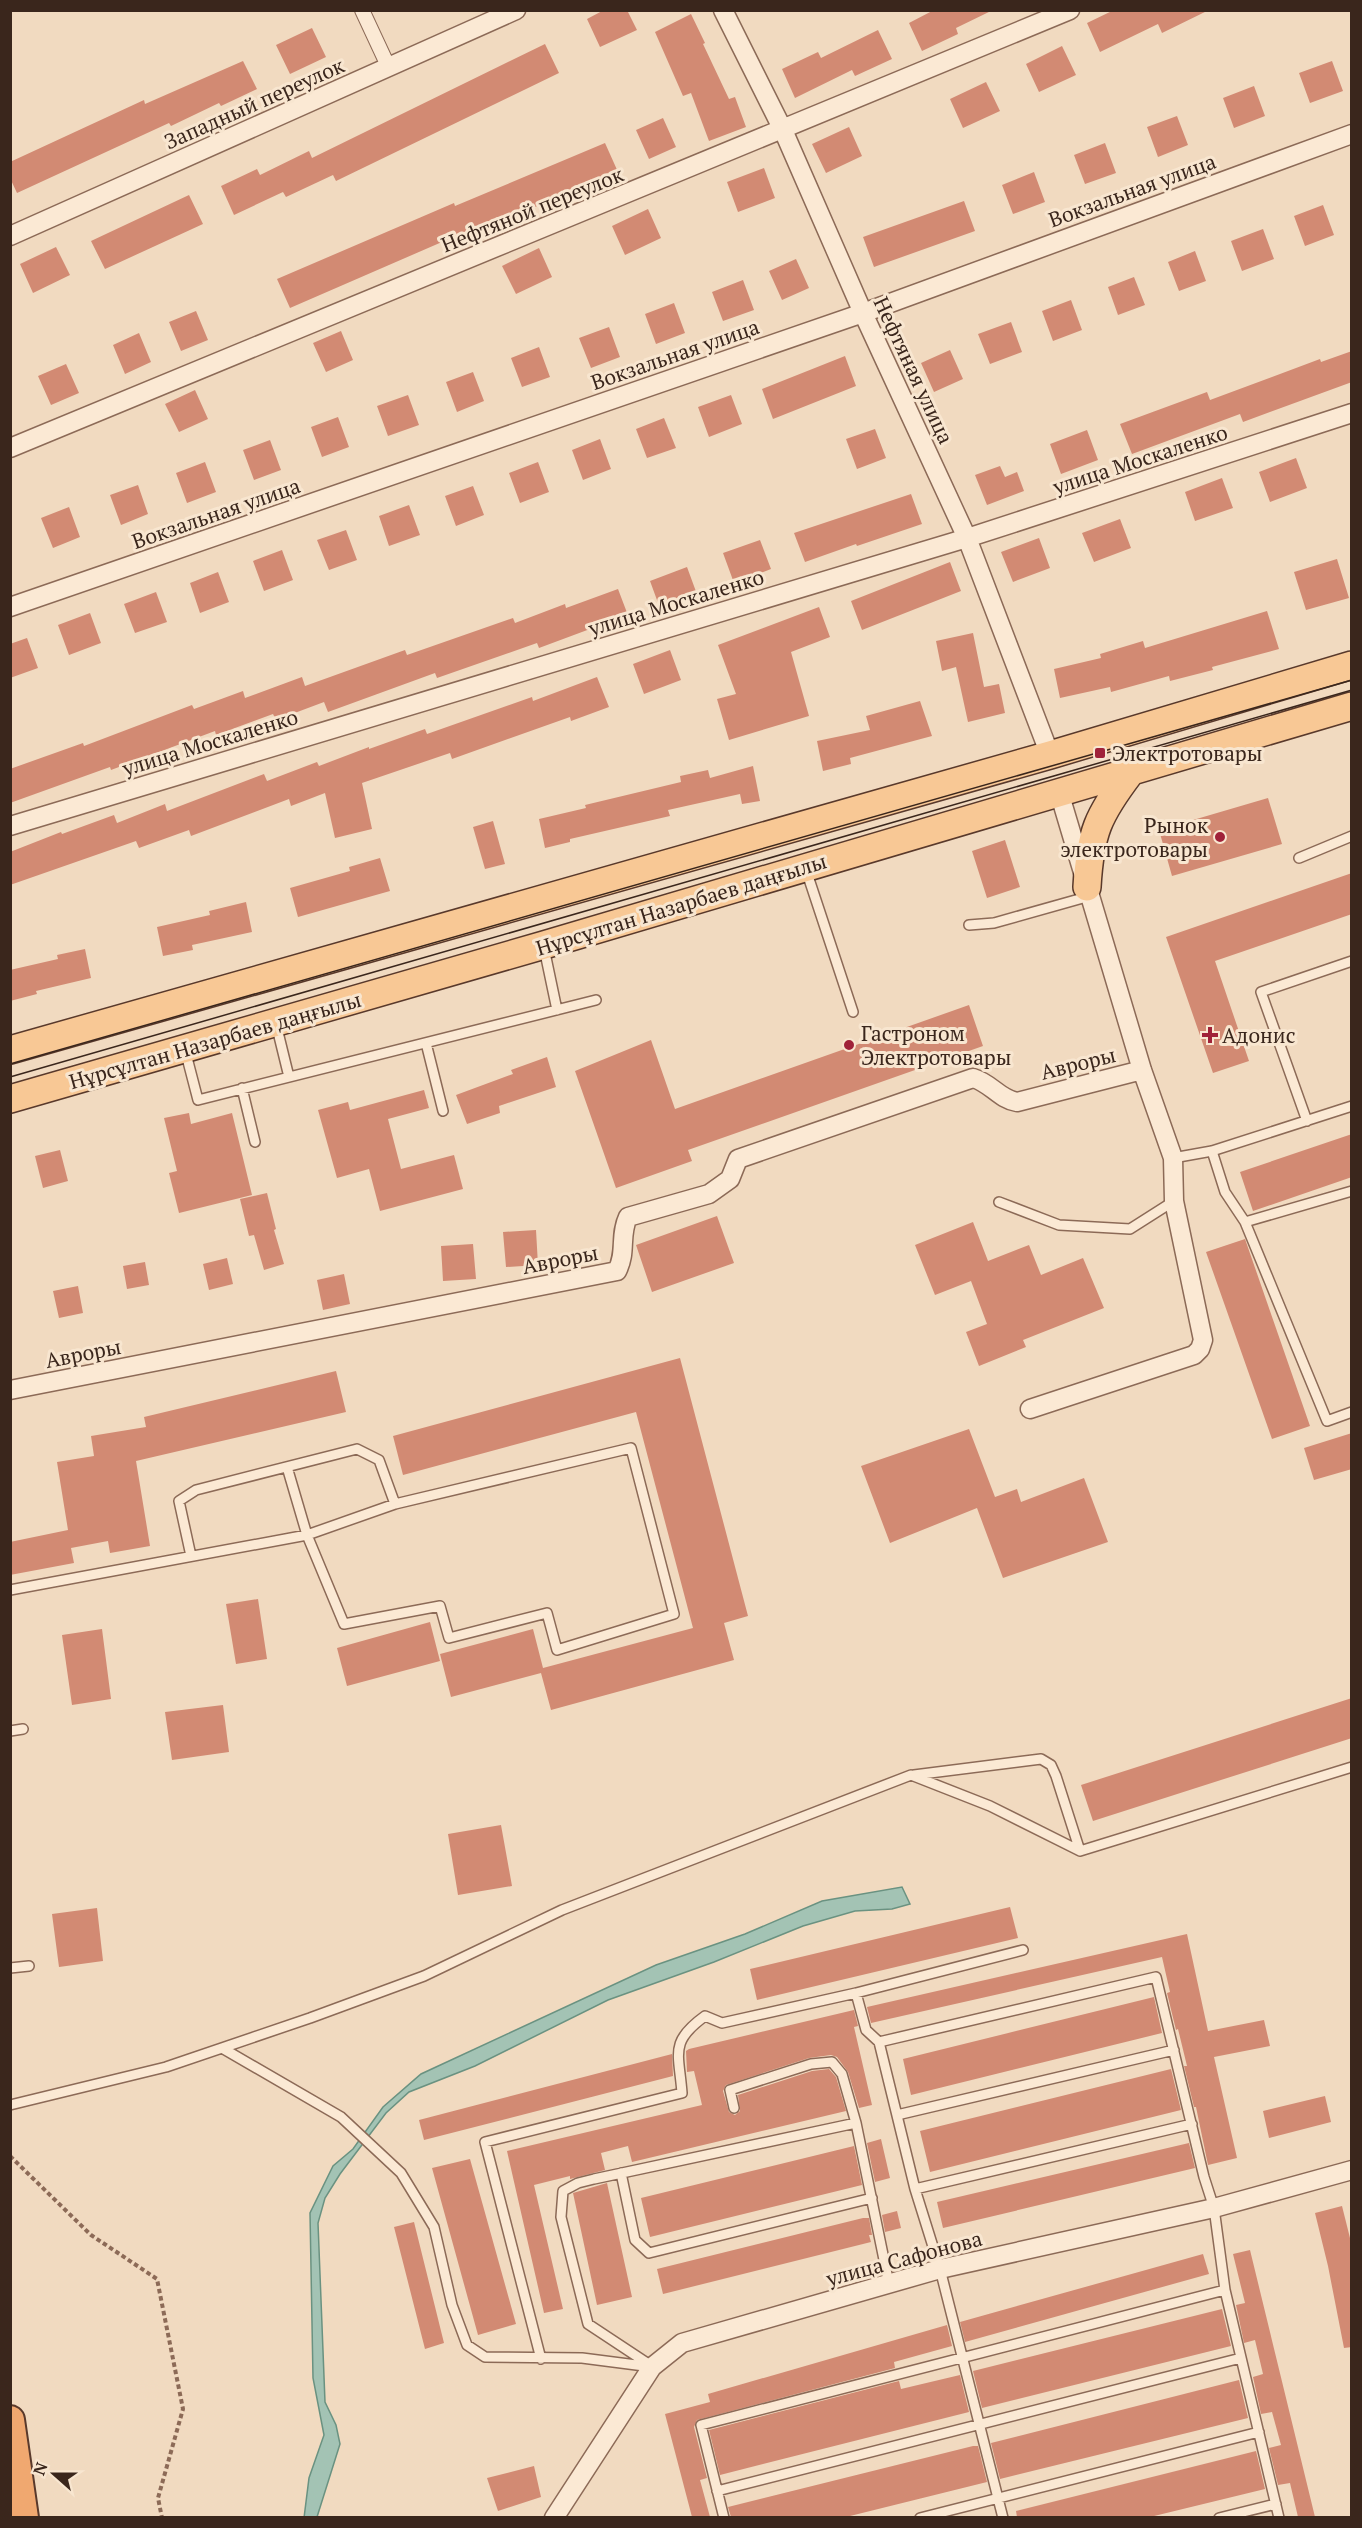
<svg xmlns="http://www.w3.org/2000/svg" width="1362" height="2528" font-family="'PT Serif',serif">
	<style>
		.water { fill: #a3c3b4; stroke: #6a9281; stroke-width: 1.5 }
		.building { fill: #d28a73 }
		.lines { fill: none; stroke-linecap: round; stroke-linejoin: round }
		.service-casing { stroke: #8c6a57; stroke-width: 12 }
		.pedestrian-casing { stroke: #8c6a57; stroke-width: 16 }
		.minor-casing { stroke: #8c6a57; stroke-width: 21 }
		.primary-casing { stroke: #59392b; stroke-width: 30 }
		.trunk-casing { stroke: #59392b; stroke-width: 32 }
		.path { stroke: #8c6a57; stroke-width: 4; stroke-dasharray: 4.5 3; stroke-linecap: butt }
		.service { stroke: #fbe9d4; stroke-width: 9 }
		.pedestrian { stroke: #fbe9d4; stroke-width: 14 }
		.minor { stroke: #fbe9d4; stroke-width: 18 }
		.primary { stroke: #f8c895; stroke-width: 27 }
		.trunk { stroke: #f0a870; stroke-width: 28 }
		.tram { stroke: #3a261c; stroke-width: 1.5 }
		.poi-dot { fill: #a02239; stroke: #f8e6d0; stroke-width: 2 }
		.labels { text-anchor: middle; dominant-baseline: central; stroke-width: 6; stroke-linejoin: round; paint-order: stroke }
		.street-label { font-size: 21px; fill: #3a261c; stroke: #f8e6d0 }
		.poi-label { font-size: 21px; fill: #3a261c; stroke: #f8e6d0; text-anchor: start }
	</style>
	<rect width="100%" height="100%" fill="#f1dac0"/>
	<!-- water -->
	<path class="water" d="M902,1887l8,17 -18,5 -37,2 -52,15 -89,36 -106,38 -133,66 -66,26 -23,21 -46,61 -15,24 -7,25 7,179 11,23 4,19 -23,73 -13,1 5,-40 15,-43 -11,-57 -3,-165 23,-47 20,-17 30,-42 38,-33 235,-109 89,-31 77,-33z"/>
	<!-- building -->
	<path class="building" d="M604,10h23l10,20 -37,17 -13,-28z
		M934,10h59l-37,18 2,6 -36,17 -13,-28z
		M1114,10h95l-47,23 -4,-9 -58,28 -13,-29z
		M691,14l14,29 -2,1 26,55 6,-2 11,30 -37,14 -18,-48 -8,3 -28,-64z
		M312,28l14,29 -36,17 -14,-29z
		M878,30l14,29 -37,17 -3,-6 -57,28 -13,-29 36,-17 3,6z
		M545,44l14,29 -223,108 -3,-6 -47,22 -3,-5 -49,23 -13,-29 36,-17 3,6 49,-24 3,7z
		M1062,46l14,29 -37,17 -13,-28z
		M243,61l14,28 -36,17 -2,-3 -48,23 -2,-3 -152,70 -7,-15v-16l134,-62 1,4z
		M1332,61l11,30 -33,12 -11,-30z
		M986,82l14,29 -37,17 -13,-29z
		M1254,86l11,30 -31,12 -11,-30z
		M1177,116l11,29 -30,12 -11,-30z
		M663,118l13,29 -27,12 -13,-29z
		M849,127l13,29 -36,17 -14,-29z
		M605,143l13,29 -128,54 -2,-4 -198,86 -13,-29 177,-76 1,3z
		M1105,143l11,30 -31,11 -11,-29z
		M764,168l11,30 -37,14 -11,-30z
		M1034,172l11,30 -32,12 -11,-29z
		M189,195l14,29 -98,45 -14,-28z
		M964,201l11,30 -101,36 -11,-30z
		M1323,205l11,30 -29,11 -11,-30z
		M648,209l13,29 -36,17 -13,-29z
		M1263,229l11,30 -32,12 -11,-30z
		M56,247l14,28 -37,18 -13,-29z
		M539,248l13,29 -36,17 -14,-28z
		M1195,251l11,30 -27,10 -11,-29z
		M796,259l13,29 -27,12 -13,-29z
		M1134,277l11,28 -27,10 -10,-28z
		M743,280l11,30 -31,11 -11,-29z
		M1071,300l11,30 -29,11 -11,-30z
		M674,303l11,30 -29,11 -11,-30z
		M196,311l12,29 -27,11 -12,-29z
		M1011,322l11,30 -32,12 -12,-30z
		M609,327l11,30 -29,11 -12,-30z
		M341,331l12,29 -27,12 -13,-29z
		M139,333l12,29 -26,12 -12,-29z
		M539,347l11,30 -28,10 -11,-29z
		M950,350l13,29 -29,13 -13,-29z
		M1352,351v31l-109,40 -3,-8 -108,40 -12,-30 87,-32 3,8 110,-41 1,3z
		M845,356l11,30 -83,33 -11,-30z
		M66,364l13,29 -28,12 -13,-29z
		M473,372l11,29 -27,11 -11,-30z
		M195,390l13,29 -29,13 -14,-28z
		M408,395l11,30 -31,11 -11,-30z
		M731,395l11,29 -33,13 -11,-30z
		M338,417l11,30 -27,10 -11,-30z
		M664,418l12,30 -29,10 -11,-29z
		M875,429l11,29 -29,11 -11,-30z
		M1087,430l11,30 -37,14 -11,-30z
		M600,439l11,30 -28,11 -11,-30z
		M270,440l11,30 -27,10 -11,-30z
		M1296,458l11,30 -37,14 -11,-30z
		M205,462l11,30 -29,11 -11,-30z
		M538,462l11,30 -29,11 -11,-30z
		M1000,466l5,11 12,-5 7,19 -37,14 -12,-30z
		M1222,478l11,30 -38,13 -10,-29z
		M138,485l10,29 -27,11 -11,-30z
		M473,486l11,29 -28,11 -11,-30z
		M911,494l11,30 -65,22 -1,-2 -51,18 -11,-29z
		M409,505l11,30 -31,11 -10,-30z
		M69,507l11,30 -27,11 -12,-30z
		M1120,519l11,29 -37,14 -12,-29z
		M346,530l11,30 -28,10 -12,-30z
		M1039,538l11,30 -37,14 -12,-30z
		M760,540l11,29 -37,14 -11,-30z
		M282,550l11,30 -29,11 -11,-30z
		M1337,559l12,39 -43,12 -12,-38z
		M950,562l11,29 -99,39 -11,-29z
		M687,567l11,30 -37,14 -11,-30z
		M218,572l11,30 -29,11 -10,-30z
		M618,589l11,29 -37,14 -2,-3 -51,19 -2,-5 -100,35 -2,-5 -107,39 -4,-10 -48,18 -3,-6 -57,21 -1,-4 -104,39 -1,-3 -100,36v-34l73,-26 1,3 108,-41 2,4 49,-18 2,7 57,-21 3,9 100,-36 2,5 106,-37 2,5 50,-19 1,4z
		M156,592l11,30 -32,11 -11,-29z
		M819,607l11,30 -39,15 18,64 -80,24 -12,-41 19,-5 -18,-49z
		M1267,611l12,38 -67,18 1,3 -43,11 -1,-5 -58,16 -1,-5 -50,11 -6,-29 47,-11 -1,-4 43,-13 2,7z
		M90,613l11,30 -32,12 -11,-30z
		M973,633l11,54 15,-3 6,29 -37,9 -12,-55 -14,4 -6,-30z
		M27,638l11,30 -28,10v-34z
		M670,650l11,30 -37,14 -11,-30z
		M597,677l12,30 -38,14 -1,-4 -118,42 -2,-6 -88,30 10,46 -37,9 -10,-45 -34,13 -2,-7 -98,37 -2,-6 -50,18 -3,-7 -126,44v-33l51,-20 1,2 52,-19 3,8 48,-19 2,7 97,-37 3,7 50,-19 2,4 50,-19v2l56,-20 2,5 105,-37 1,4z
		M920,701l12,35 -82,22 1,6 -28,7 -6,-30 53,-11 -4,-14z
		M753,766l7,35 -18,3 -2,-10 -72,16 2,6 -100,23v3l-25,6 -6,-29 47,-11 -1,-3 96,-23 -1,-6 28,-6 2,8z
		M1268,798l14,46 -110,32 -13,-46z
		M493,821l12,43 -20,5 -12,-42z
		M1005,840l15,47 -33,11 -15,-47z
		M380,858l10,33 -92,26 -8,-29 60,-17 -1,-4z
		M1352,873v41l-137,47 34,100 -36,12 -47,-136z
		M246,902l6,30 -60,13 1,5 -30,6 -6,-29 53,-12 -1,-4z
		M85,949l6,29 -55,13 1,3 -27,7v-31l48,-11 -1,-4z
		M969,1005l14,41 -295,104 4,11 -76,27 -41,-117 76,-31 24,69z
		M547,1057l9,30 -57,19 1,7 -33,11 -11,-29 57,-21 -2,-4z
		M424,1090l5,18 -41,11 13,50 53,-14 9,34 -83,22 -11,-42 -32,9 -19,-68 30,-8 2,8z
		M189,1113l2,11 41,-11 20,82 -73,18 -10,-40 8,-2 -13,-53z
		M1352,1134v43l-99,34 -13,-39z
		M60,1150l8,31 -25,7 -8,-32z
		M267,1193l9,36 -2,1 10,34 -20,6 -10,-35 -5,1 -9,-37z
		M717,1216l17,47 -82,29 -16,-47z
		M973,1222l15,39 41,-16 12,30 42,-17 21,50 -81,32 3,7 -47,19 -13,-34 21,-8 -16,-43 -36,14 -20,-50z
		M536,1230l2,35 -32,2 -3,-35z
		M1245,1239l65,187 -38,13 -66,-187z
		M473,1244l3,35 -33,2 -2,-35z
		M227,1258l6,26 -24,6 -6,-26z
		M145,1262l4,23 -22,4 -4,-23z
		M344,1274l6,30 -27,6 -6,-30z
		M78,1286l5,27 -24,5 -6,-27z
		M680,1358l68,258 -24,7 10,37 -183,50 -10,-37 -90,24 -11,-43 93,-25 10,39 150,-40 -57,-216 -233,63 -10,-39z
		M336,1371l10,41 -210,49 14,85 -40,7 -2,-12 -37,7 3,15 -64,12v-33l58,-12 -11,-68 37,-6 -3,-20 55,-9 -2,-10z
		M969,1429l26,68 22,-8 4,13 63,-24 24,64 -105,36 -26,-70 -87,35 -29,-77z
		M1352,1433v36l-38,11 -10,-32z
		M258,1599l9,60 -31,5 -10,-60z
		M430,1622l10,39 -93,25 -10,-38z
		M102,1629l9,70 -39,6 -10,-70z
		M1352,1698v40l-259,83 -12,-36z
		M223,1705l6,47 -57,8 -7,-48z
		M501,1825l11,61 -54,9 -10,-61z
		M1010,1907l8,31 -261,62 -7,-31z
		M97,1908l6,53 -44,6 -7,-53z
		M1187,1934l21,97 56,-11 6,26 -56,11 23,101 -29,7 -12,-58h-2l-10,-41h3l-9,-37 -2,1 -9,-37 3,-1 -8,-35 -291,66 -4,-16z
		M1154,1997l8,36 -251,62 -8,-36z
		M854,2010l4,16 -4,1 18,78 -13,3 -11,-36 -11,-15 -6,-2 -22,3 -83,27 -3,6 6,21 6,3 5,-4 -2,-16 74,-24 17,-2 7,8 10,34 -214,51 -4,-16 -27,7 4,17 -35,9v-3l-36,9 29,124 -19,4 -37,-162 195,-46 -8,-34 -7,1 -1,-21 3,-2z
		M672,2054l1,22 -249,64 -5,-20z
		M1171,2069l10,41 -251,62 -10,-41z
		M1325,2096l6,26 -62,16 -6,-27z
		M881,2139l9,39 -15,4 -8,-39z
		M1189,2143l6,25 -252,60 -6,-26z
		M854,2146l8,39 -212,52 -9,-39z
		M470,2159l46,165 -38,11 -46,-167z
		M607,2183l25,114 -35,8 -24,-112z
		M1342,2206l10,40v101l-8,1 -16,-82 -13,-53z
		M897,2211l4,17 -16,4 -3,-17z
		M863,2218h6l3,17h-3l2,7 -208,52 -6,-25z
		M414,2222l30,121 -19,6 -31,-122z
		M1250,2250l65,267h-17l-8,-34 -12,2 -9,-37 12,-3 -9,-33 -11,2 -8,-37 10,-3 -8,-34 -11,3 -8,-38 9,-2 -12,-49z
		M1203,2254l6,20 -244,68 -5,-20z
		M1222,2309l9,37 -249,62 -9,-37z
		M947,2325l5,21 -58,16 1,6 -198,52 -3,7 13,51 -7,2 10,37h-18l-27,-103 45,-12 -2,-8z
		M960,2375l9,37 -249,63 -11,-45 190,-49 2,8z
		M1239,2380l9,38 -248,61 -9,-36z
		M973,2446h5l9,36 -141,35h-115l-3,-10z
		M1256,2451l9,38 -115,28h-133l-1,-6z
		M534,2466l7,31 -43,14 -11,-33z"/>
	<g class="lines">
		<defs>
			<path id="service" d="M1299,858l53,-22
				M806,870l47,142
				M969,925l25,-2 96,-27
				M544,948l13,62
				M276,1024l13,53
				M426,1043l17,68
				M185,1050l13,50 398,-100
				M242,1088l13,54
				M1307,1121l-46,-129 91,-31
				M1212,1151l13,41 20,30 107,-31
				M1173,1158l39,-7 140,-45
				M999,1202l60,23 71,4 44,-28
				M1245,1222l82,199 25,-9
				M191,1556l-12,-55 17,-11 161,-41 22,11 16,44
				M10,1590l297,-55 88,-31 236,-56 43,166 -117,36 -10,-37 -98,25 -9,-32 -96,18 -37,-89 -20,-68
				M10,1731l13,-2
				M914,1775l127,-16 10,6 5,11 24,75
				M10,1968l19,-2
				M856,1993l10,37 13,12 36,147 25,80 63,249
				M879,2042l277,-65 48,200 10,31 11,82
				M222,2048l119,69 60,56 33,54 18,78 15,40 18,12 97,1 70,9
				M10,2105l156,-38 144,-49 114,-42 138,-66 349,-135 79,31 90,45 272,-84
				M734,2108l-4,-18 81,-26 21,-2 10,12 14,49 33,161
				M897,2115l277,-65
				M621,2173l14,67 14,13 223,-55
				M915,2189l277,-65
				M541,2359l-56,-217 197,-49c-3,-40 -13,-51 23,-77l17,7 134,-30 167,-43
				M650,2365l-62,-41 -27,-107 2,-26 15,-8 16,-4 262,-56
				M717,2491l524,-133
				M724,2518l-23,-93 524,-135 54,228
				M920,2518l339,-86
				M1219,2518l57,-14"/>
			<path id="pedestrian" d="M362,10l27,58"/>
			<path id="minor" d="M723,10l60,120 80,183 104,225 83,217
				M10,236l506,-226
				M10,448l1060,-438
				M10,607l853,-294 489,-179
				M10,826l957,-288 385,-125
				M10,1390l607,-119c10,-19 2,-35 11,-54l81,-23 21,-15 8,-20 235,-81c18,5 26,21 44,24l125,-32
				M1030,1409l164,-54 6,-6 3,-9 -29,-139 -1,-43 -31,-88 -83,-278
				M554,2518l98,-151 30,-24 258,-74 274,-61 138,-38"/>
			<path id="primary" d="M1087,887c3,-54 11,-72 43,-114
				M10,1050l1040,-295 302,-90
				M10,1099l534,-154 808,-239"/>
			<path id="trunk" d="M10,2420l14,98"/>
		</defs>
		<!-- service casing -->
		<use href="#service" class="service-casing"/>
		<!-- pedestrian casing -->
		<use href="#pedestrian" class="pedestrian-casing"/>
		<!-- minor casing -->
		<use href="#minor" class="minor-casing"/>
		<!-- primary casing -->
		<use href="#primary" class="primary-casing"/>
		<!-- trunk casing -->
		<use href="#trunk" class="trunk-casing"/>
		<!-- path -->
		<path class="path" d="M10,2156l81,79 66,44 26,130 -25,89 4,20"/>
		<!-- service -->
		<use href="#service" class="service"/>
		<!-- pedestrian -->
		<use href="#pedestrian" class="pedestrian"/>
		<!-- minor -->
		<use href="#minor" class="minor"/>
		<!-- primary -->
		<use href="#primary" class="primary"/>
		<!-- trunk -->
		<use href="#trunk" class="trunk"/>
		<!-- tram -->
		<path class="tram" d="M10,1064l1342,-384
			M10,1077l1342,-387"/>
	</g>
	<!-- markers -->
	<g class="poi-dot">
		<rect x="1094" y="747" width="12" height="12" rx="3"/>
		<circle cx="1220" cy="837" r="6"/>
		<path d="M1207 1026h6v6h6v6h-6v6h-6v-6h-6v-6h6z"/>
		<circle cx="849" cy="1045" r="6"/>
	</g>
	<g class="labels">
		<!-- street labels -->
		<g class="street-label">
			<text transform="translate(254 103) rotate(-24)">Западный переулок</text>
			<text transform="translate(1132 190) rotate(-20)">Вокзальная улица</text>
			<text transform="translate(532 209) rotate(-22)">Нефтяной переулок</text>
			<text transform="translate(675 354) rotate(-19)">Вокзальная улица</text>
			<text transform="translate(914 370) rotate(65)">Нефтяная улица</text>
			<text transform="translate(1140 459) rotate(-18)">улица Москаленко</text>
			<text transform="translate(216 513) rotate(-19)">Вокзальная улица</text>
			<text transform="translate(676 602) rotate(-17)">улица Москаленко</text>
			<text transform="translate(210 742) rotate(-17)">улица Москаленко</text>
			<text transform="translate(681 904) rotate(-17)">Нұрсұлтан Назарбаев даңғылы</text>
			<text transform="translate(215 1040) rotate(-16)">Нұрсұлтан Назарбаев даңғылы</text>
			<text transform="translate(1078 1063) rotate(-14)">Авроры</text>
			<text transform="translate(560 1259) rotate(-11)">Авроры</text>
			<text transform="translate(83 1353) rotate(-11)">Авроры</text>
			<text transform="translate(904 2258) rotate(-15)">улица Сафонова</text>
		</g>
		<!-- poi labels -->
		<g class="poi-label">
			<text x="1112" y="753">Электротовары</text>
			<text x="1208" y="825" text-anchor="end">Рынок<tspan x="1208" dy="24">электротовары</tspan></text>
			<text x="861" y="1033">Гастроном<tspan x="861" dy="24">Электротовары</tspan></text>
			<text x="1222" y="1035">Адонис</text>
		</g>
	</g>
	<!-- border -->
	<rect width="1362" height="2528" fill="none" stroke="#3a261c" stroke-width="24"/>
	<!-- north arrow -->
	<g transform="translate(54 2474) rotate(291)" stroke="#f8e6d0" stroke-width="4.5" paint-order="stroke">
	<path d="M0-4.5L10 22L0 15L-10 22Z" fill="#3a261c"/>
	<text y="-9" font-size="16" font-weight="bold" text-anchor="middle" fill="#3a261c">N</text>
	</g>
</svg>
